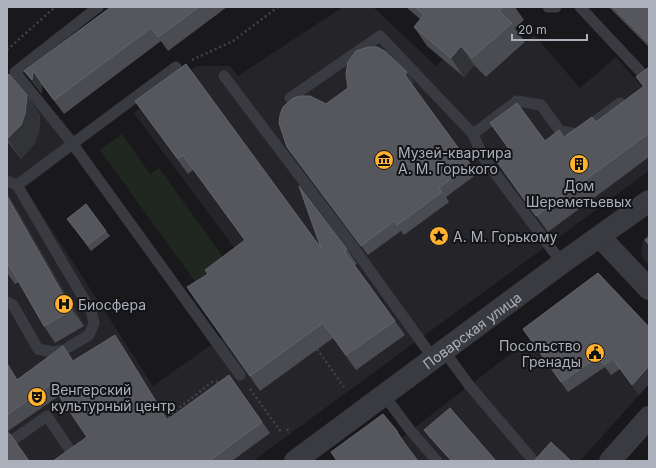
<svg xmlns="http://www.w3.org/2000/svg" width="656" height="468" font-family="Inter,sans-serif">
	<style>
		.built { fill: #252529 }
		.green { fill: #1f2720 }
		.lines { fill: none; stroke-linecap: round; stroke-linejoin: round }
		.path { stroke: #404248; stroke-width: 2.5; stroke-dasharray: 2 3; stroke-linecap: butt }
		.lane { stroke: #3a3b41; stroke-width: 11 }
		.street { stroke: #3a3b41; stroke-width: 22 }
		.wall { fill: #4a4c51 }
		.shaded-wall { fill: #323337 }
		.building { fill: #55575d; stroke: #62656c }
		.labels { text-anchor: middle; dominant-baseline: central; stroke-width: 4; stroke-linejoin: round; paint-order: stroke }
		.poi-label { font-size: 14px; fill: #abb1bc; stroke: #141417; text-anchor: start }
		.street-label { font-size: 14px; fill: #abb1bc; stroke: #141417 }
	</style>
	<rect width="100%" height="100%" fill="#19191c"/>
	<!-- built -->
	<path class="built" d="M343,7h30l63,59 7,-7 31,6 12,12 48,-42 46,53 36,-31 33,38v76l-396,290h-246v-377l25,1 50,59 -57,44 128,198 69,-49 -29,-39 51,-37 -110,-148 62,-47h34l8,10z
		M649,233v33l-7,-9 -1,-7 2,-10z
		M649,329v55l-69,77h-218l39,-23 129,-99z"/>
	<!-- green -->
	<path class="green" d="M122,134l28,40 9,-6 70,97 -30,22 -99,-137z"/>
	<g class="lines">
		<!-- path -->
		<path class="path" d="M7,50l48,-43
			M192,60l41,-19 45,-34
			M317,349l27,38
			M250,389l31,43
			M164,420l48,-38 10,-1
			M287,429l3,5"/>
		<!-- lane -->
		<path class="lane" d="M98,7l-83,65 57,71 168,232
			M548,7h8
			M580,7l60,64
			M224,76l127,168 82,114
			M290,98l90,-62 93,98 10,23 79,106
			M473,134l44,-33 24,4 19,26 18,3 42,-31
			M7,181l10,4 159,-118
			M7,302l6,3 25,44 15,3 11,-2 25,-15 5,-12 -3,-12 -74,-126
			M444,351l25,34 63,74
			M384,395l26,35 27,31
			M7,444l40,-28 23,34"/>
		<!-- street -->
		<g class="street">
			<path d="M600,237l49,52"/>
			<path id="s1" d="M295,461l267,-198 87,-62"/>
			<path d="M610,461l39,-44"/>
		</g>
	</g>
	<!-- wall -->
	<path class="wall" d="M111,7h116l-59,44 -7,-10 -97,73 -22,-29v9l-18,-23z
		M406,7h109l9,13 -9,8 10,14 -39,35 -12,-12 -10,12 -37,-31 -13,-19 6,-8z
		M609,7h40v40z
		M649,67v90l-101,75 -53,-73 13,-10 -18,-26 55,18 19,-4 32,-15 47,-35 -7,-10z
		M407,72l7,10 -2,3 65,89 -31,23 3,5 -45,33 -3,-4 -33,24 -81,-108 39,-43 22,-16z
		M7,76l33,39 -1,18 -5,11 -13,15 -14,-18z
		M135,101l186,147 26,1 10,15 -2,1 50,70 -49,35 -23,-32 -73,53 -73,-104 21,-13 37,-33 -52,-71 -5,4z
		M7,193l77,133 -29,17 -11,-17 -25,-44 -4,2 -8,-11z
		M71,224l35,7 4,5 -19,15z
		M598,273l41,122 -19,-26 -9,6 -6,-8 -37,25 -45,-63z
		M123,347l45,72 61,-44 41,58 -38,28h-179l34,-24 -28,-41 -51,35 2,2 -3,28v-99l10,17 56,-18z
		M424,430l72,31h-45l-22,-24z
		M398,432l14,22 -75,7z"/>
	<!-- shaded-wall -->
	<path class="shaded-wall" d="M461,46l13,19 -10,12 -13,-19z
		M33,71l9,14v9l-10,-14z
		M407,72l7,10 -2,3 -7,-10z
		M27,95l13,20 -1,18 -5,11 -13,15 -14,-20z
		M7,193l77,133 -12,-16 -65,-114z
		M115,335l8,12 52,84 -8,-11z
		M7,362l17,29 -7,-11 -10,-16z
		M649,366v18l-10,11 -7,-10z"/>
	<!-- building -->
	<path class="building" d="M111,7h88l-41,30 -7,-9 -97,72 -21,-29 -1,9 -8,-9z
		M415,7h89l-5,4 13,12 -40,35 -11,-12 -10,12 -37,-31 10,-12z
		M613,7h36v36z
		M368,47h9l8,4 22,21 -2,3 65,89 -31,24 3,4 -45,33 -3,-4 -33,25 -74,-99 -8,-24 1,-8 3,-8 10,-9 8,-2h9l16,8 22,-16 -2,-14 2,-12 8,-11z
		M186,64l135,184 -22,-62 48,63 -3,2 51,70 -49,34 -23,-32 -73,53 -63,-89 21,-13 -3,-4 40,-30 -62,-85 -5,4 -43,-58z
		M649,67v66l-113,83 -41,-57 14,-11 -19,-25 27,-20 28,38 14,-11 5,7 28,-20 4,5 48,-36 -8,-9z
		M9,74l18,21 -2,19 -4,11 -14,14v-63z
		M7,196l65,114 -28,16 -35,-61 -2,1z
		M86,204l20,27 -18,14 -21,-26z
		M649,237v8l-4,-5z
		M598,273l51,54v39l-17,19 -19,-26 -9,6 -6,-8 -37,25 -38,-53z
		M115,335l52,85 62,-45 33,47 -53,39h-156l34,-24 -36,-53 -44,31v-51l10,16 46,-34 10,15z
		M450,408l46,53h-44l-28,-31z
		M383,414l15,18 -1,1 21,28h-81l-6,-9z
		M10,434l19,27h-22v-26z
		M551,442l19,18 -1,1h-35z"/>
	<!-- icons -->
	<defs>
		<symbol id="museum-disc" viewBox="-11 -11 22 22"><circle r="9.5" fill="#ffb22e" stroke="#141417"/><path d="M0-6L6-3V-2H-6V-3ZM-5-1h2V3h-2ZM-1-1h2V3h-2ZM3-1h2V3H3ZM-6 4H6V6H-6Z" fill="#111"/></symbol>
		<symbol id="building-disc" viewBox="-11 -11 22 22"><circle r="9.5" fill="#ffb22e" stroke="#141417"/><path d="M-4-6H4V6H1V3H-1V6H-4ZM-2.5-4.3h1.7v1.8h-1.7ZM.8-4.3h1.7v1.8H.8ZM-2.5-1h1.7V.8h-1.7ZM.8-1h1.7V.8H.8Z" fill="#111"/></symbol>
		<symbol id="sight-disc" viewBox="-11 -11 22 22"><circle r="9.5" fill="#ffb22e" stroke="#141417"/><path d="M0-6L1.8-2.2L6-1.7L2.9 1.2L3.7 5.4L0 3.3L-3.7 5.4L-2.9 1.2L-6-1.7L-1.8-2.2Z" fill="#111"/></symbol>
		<symbol id="hospital-disc" viewBox="-11 -11 22 22"><circle r="9.5" fill="#ffb22e" stroke="#141417"/><path d="M-5-5h3v3.5h4V-5h3V5h-3V1.5h-4V5h-3Z" fill="#111"/></symbol>
		<symbol id="civic-disc" viewBox="-11 -11 22 22"><circle r="9.5" fill="#ffb22e" stroke="#141417"/><path d="M-.6-6.5H3V-4.5H.6V-3L4-1V1h2V6H-6V1h2V-1L-.6-3ZM-1.2 2.5V6h2.4V2.5Z" fill="#111"/></symbol>
		<symbol id="theatre-disc" viewBox="-11 -11 22 22"><circle r="9.5" fill="#ffb22e" stroke="#141417"/><path d="M-5-5.5Q0-4 5-5.5V0Q5 5 0 6Q-5 5-5 0ZM-3.3-2.5H-1v1.5H-3.3ZM1-2.5H3.3v1.5H1ZM-2.8 1Q0 5.5 2.8 1Z" fill="#111"/></symbol>
	</defs>
	<g fill-rule="evenodd">
		<use href="#museum-disc" x="373" y="149" width="22" height="22"/>
		<use href="#building-disc" x="568" y="153" width="22" height="22"/>
		<use href="#sight-disc" x="428" y="225" width="22" height="22"/>
		<use href="#hospital-disc" x="53" y="293" width="22" height="22"/>
		<use href="#civic-disc" x="584" y="342" width="22" height="22"/>
		<use href="#theatre-disc" x="26" y="386" width="22" height="22"/>
	</g>
	<g class="labels">
		<!-- poi labels -->
		<g class="poi-label">
			<text x="398" y="152">Музей-квартира<tspan x="398" dy="16">А. М. Горького</tspan></text>
			<text x="579" y="185" text-anchor="middle">Дом<tspan x="579" dy="16">Шереметьевых</tspan></text>
			<text x="453" y="236">А. М. Горькому</text>
			<text x="78" y="304">Биосфера</text>
			<text x="581" y="345" text-anchor="end">Посольство<tspan x="581" dy="16">Гренады</tspan></text>
			<text x="51" y="389">Венгерский<tspan x="51" dy="16">культурный центр</tspan></text>
		</g>
		<!-- street labels -->
		<g class="street-label">
			<text stroke="none"><textPath href="#s1" startOffset="220">Поварская улица</textPath></text>
		</g>
	</g>
	<!-- border -->
	<rect width="656" height="468" fill="none" stroke="#abb1bc" stroke-width="16"/>
	<!-- scale -->
	<path d="M512 34v6h75v-6" fill="none" stroke="#abb1bc" stroke-width="2"/>
	<text x="518" y="34" font-size="12" fill="#abb1bc" stroke="#141417" stroke-width="3" paint-order="stroke">20 m</text>
</svg>
